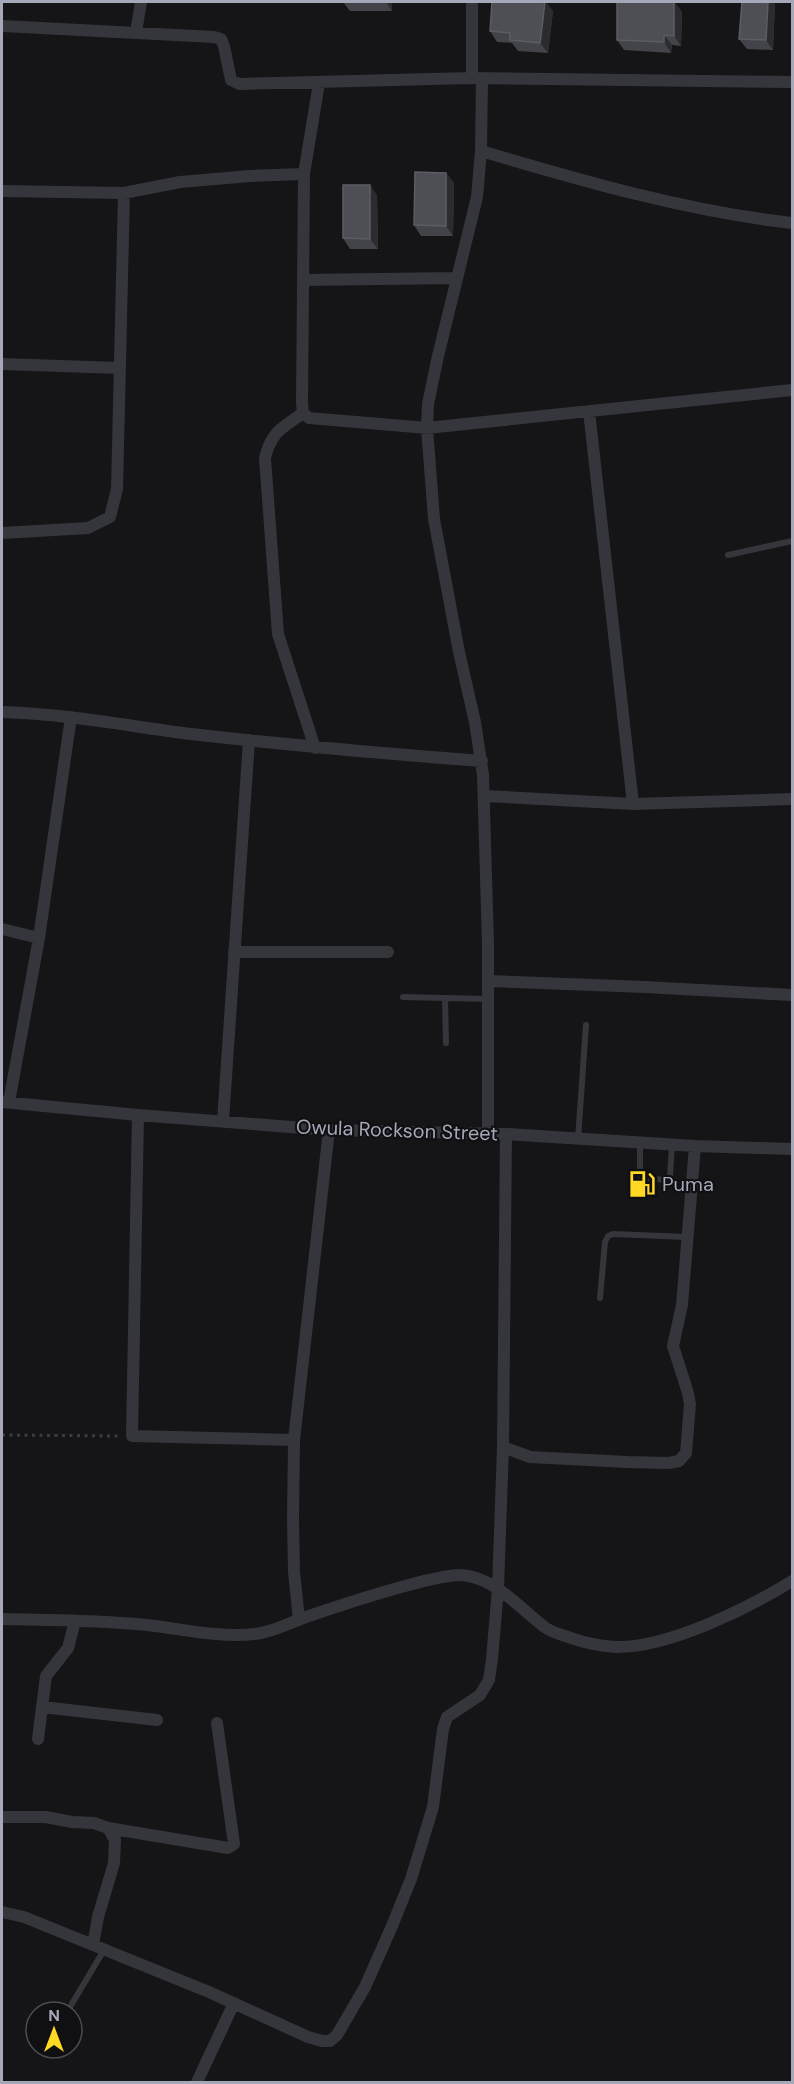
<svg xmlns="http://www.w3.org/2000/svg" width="794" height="2084" font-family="'DM Sans',sans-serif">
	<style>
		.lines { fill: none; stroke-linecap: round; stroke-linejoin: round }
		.path { stroke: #3b3c43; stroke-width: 3; stroke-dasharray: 3 4.5; stroke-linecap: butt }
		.lane { stroke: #35353c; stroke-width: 6 }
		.street { stroke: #35353c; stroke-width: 12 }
		.wall { fill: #434449 }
		.shaded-wall { fill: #2c2c30 }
		.building { fill: #4e4e55; stroke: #5c5c65; stroke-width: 1.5 }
		.labels { text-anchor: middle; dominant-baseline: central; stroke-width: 4.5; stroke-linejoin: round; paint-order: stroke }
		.street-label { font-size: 20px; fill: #a5a8b8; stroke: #100f11 }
		.poi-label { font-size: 20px; fill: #a5a8b8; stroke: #100f11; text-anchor: start }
	</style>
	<rect width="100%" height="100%" fill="#151416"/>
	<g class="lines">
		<!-- path -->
		<path class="path" d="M2,1435l118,1"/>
		<!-- lane -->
		<path class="lane" d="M728,555l64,-14
			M403,997l85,2
			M445,998l1,45
			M578,1139l8,-114
			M640,1143v30l2,4 22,3 6,-4 2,-32
			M600,1298l5,-56 3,-6 5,-2 74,3
			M67,2012l37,-62
			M44,2049l1,-1"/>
		<!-- street -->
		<path class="street" d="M472,2v76
			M2,26l212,11 7,2 3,7 7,34 8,4 233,-6 320,4
			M136,32l5,-30
			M482,78l-1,73 -4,46 -39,159 -10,48 -1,24 7,91 25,133 16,70 8,53 5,169v190
			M319,83l-15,91 -2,229 1,10 6,5 118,10 365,-38
			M481,151c102,30 205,60 311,72
			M2,191l122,2 56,-11 70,-6 54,-2
			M304,280l152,-2
			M2,364l117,4
			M589,411l44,393
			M303,413c-21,15 -32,19 -38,45l13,176 37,114
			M2,533l86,-5 22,-11 7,-28 7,-296
			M2,712c64,2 126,14 189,22 97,11 194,20 291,27
			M485,796l148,8 159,-5
			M2,929l37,9
			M234,952h154
			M488,981l157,6 147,8
			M2,1102l136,13 191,15 177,4 189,12 97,3
			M9,1102l30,-164 32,-221
			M138,1115l-6,321 162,4
			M223,1121l26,-381
			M503,1447l27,10 97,5 42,1 10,-2 7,-8 4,-49 -2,-11 -15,-47 9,-41 13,-159
			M2,1619c48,1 96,1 145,6 36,4 71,13 108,9 19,-2 34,-11 51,-17 32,-11 63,-21 95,-30 19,-5 39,-11 58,-12 34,0 61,34 87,53 7,5 17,7 25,10 14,5 30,8 45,9 52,1 133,-39 176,-66
			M299,1619l-5,-47 -1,-53 1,-79 35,-310
			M42,1707l115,13
			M38,1739l8,-63 22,-28 7,-27
			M2,1817h44l26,5 22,1 14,5 7,12 -1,23 -16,54 -5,28
			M108,1828l120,20 6,-4 -17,-121
			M2,1912l22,5 185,75 99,45 14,4h8l7,-6 28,-48 27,-61 19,-47 22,-72 10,-78 4,-12 33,-22 9,-15 3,-21 6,-71 5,-141 3,-313
			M197,2082l37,-79"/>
	</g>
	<!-- wall -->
	<path class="wall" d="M343,2h49v9h-42z
		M674,2l8,10 -1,34 -9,-1 -1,8 -47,-3 -7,-10z
		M742,2h33l-2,48 -26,-1 -8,-10z
		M553,11l-5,42 -30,-2 -6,-8 -15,-1 -7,-11z
		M446,173l8,10 -1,53h-32l-7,-11z
		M377,195l1,54h-28l-7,-11z"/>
	<!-- shaded-wall -->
	<path class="shaded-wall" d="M386,2h6v9z
		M546,2l7,9 -5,42 -8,-10z
		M674,2l8,10 -1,34 -7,-10z
		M768,2h7l-2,48 -7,-10z
		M664,35l8,10 -1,8 -7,-11z
		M446,173l8,10 -1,53 -7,-10z
		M370,185l7,10 1,54 -8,-10z"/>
	<!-- building -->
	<path class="building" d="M492,2h53l-5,41 -30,-3v-7l-20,-2z
		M617,2h57v34l-10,-1v7l-47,-2z
		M742,2h26l-2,38 -27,-1z
		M415,172l31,1v53l-32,-1z
		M343,185h27v54l-27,-1z"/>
	<!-- icons -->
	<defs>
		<symbol id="fuel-bare" viewBox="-9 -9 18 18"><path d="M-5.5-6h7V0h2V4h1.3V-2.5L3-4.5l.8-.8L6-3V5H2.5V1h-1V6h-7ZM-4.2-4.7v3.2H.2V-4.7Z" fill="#ffd924" stroke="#100f11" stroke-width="2.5" paint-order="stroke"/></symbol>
	</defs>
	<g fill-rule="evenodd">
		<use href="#fuel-bare" x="623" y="1165" width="38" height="38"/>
	</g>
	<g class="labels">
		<!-- street labels -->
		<g class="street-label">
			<text transform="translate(397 1130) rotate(2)">Owula Rockson Street</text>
		</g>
		<!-- poi labels -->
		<g class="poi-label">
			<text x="662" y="1184">Puma</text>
		</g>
	</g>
	<!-- border -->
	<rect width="794" height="2084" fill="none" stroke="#a5a8b8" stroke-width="6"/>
	<!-- north arrow -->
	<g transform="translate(54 2030)"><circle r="28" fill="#100f11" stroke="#4c4c54" stroke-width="1.5"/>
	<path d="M0-4.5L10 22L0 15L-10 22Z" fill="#ffd924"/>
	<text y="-9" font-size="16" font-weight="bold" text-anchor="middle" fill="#a5a8b8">N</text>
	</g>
</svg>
